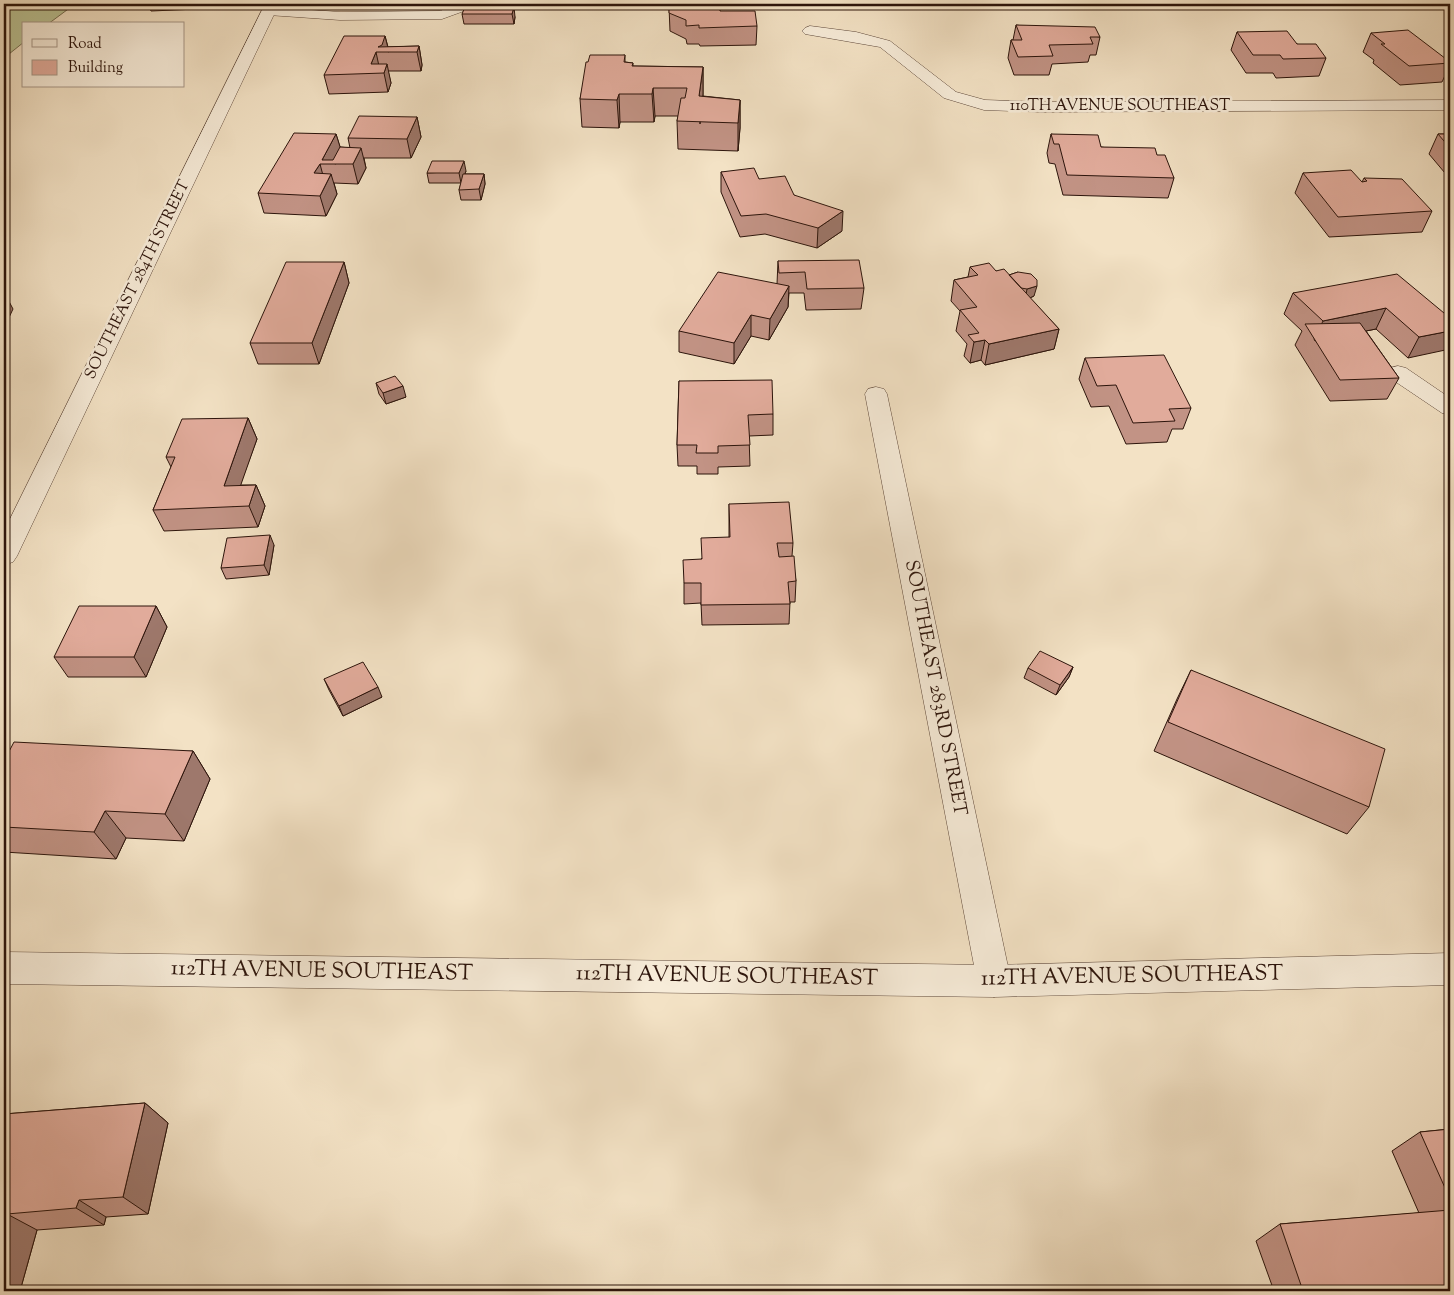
<svg xmlns="http://www.w3.org/2000/svg" width="1454" height="1295" font-family="'Sorts Mill Goudy',serif">
	<style>
		.green { fill: #bbc394; stroke: #746c50 }
		.lines { fill: none; stroke-linecap: round; stroke-linejoin: round }
		.service-casing { stroke: #5e483a; stroke-width: 1 }
		.minor-casing { stroke: #5e483a; stroke-width: 1 }
		.tertiary-casing { stroke: #5e483a; stroke-width: 1 }
		.service { fill: #f7ecd9; fill-rule: evenodd }
		.minor { fill: #f7ecd9; fill-rule: evenodd }
		.tertiary { fill: #f7ecd9; fill-rule: evenodd }
		.wall { fill: #c29385; stroke: #2c140b }
		.shaded-wall { fill: #9e786c; stroke: #2c140b }
		.building { fill: #e1ab9b; stroke: #2c140b }
		.labels { text-anchor: middle; dominant-baseline: central; stroke-width: 5; stroke-linejoin: round; paint-order: stroke }
		.far-street-label { font-size: 16px; fill: #2c140b; stroke: #f7ecd9 }
		.street-label { font-size: 19px; fill: #2c140b; stroke: #f7ecd9 }
		.near-street-label { font-size: 22px; fill: #2c140b; stroke: #f7ecd9 }
	</style>
	<rect width="100%" height="100%" fill="#f3e2c5"/>
	<filter id="stains"><feTurbulence type="fractalNoise" baseFrequency=".004" numOctaves="4"/><feColorMatrix values="0 0 0 0 .2 0 0 0 0 .09 0 0 0 0 .02 0 0 0 .5 -.17"/></filter>
	<radialGradient id="worn" r=".72"><stop offset=".6" stop-color="#630" stop-opacity="0"/><stop offset="1" stop-color="#630" stop-opacity=".3"/></radialGradient>
	<!-- green -->
	<path class="green" d="M4,4h71l-27,20h-24v18l-20,16z"/>
	<g class="lines">
		<defs>
			<path id="service" d="M457,4h20l-2,3 -33,12 -102,1 -72,-5 -7,-4 7,-4 72,5 100,-1z
				M1398,366l8,2 44,30v17l-8,-2 -52,-35 -3,-5 3,-5z"/>
			<path id="minor" d="M265,4h14l-262,552 -4,6 -9,3v-34z
				M810,26l46,6 34,9 66,51 29,8 57,2 408,-2v10l-408,2 -58,-2 -40,-12 -64,-51 -75,-13 -3,-3 3,-3z
				M876,387l8,2 3,5 124,587 -5,11 -12,5 -12,-5 -5,-11 -112,-587 3,-5z"/>
			<path id="tertiary" d="M4,952l990,13 456,-12v32l-456,12 -990,-13z"/>
		</defs>
		<!-- service casing -->
		<use href="#service" class="service-casing"/>
		<!-- minor casing -->
		<use href="#minor" class="minor-casing"/>
		<!-- tertiary casing -->
		<use href="#tertiary" class="tertiary-casing"/>
		<!-- service -->
		<use href="#service" class="service"/>
		<!-- minor -->
		<use href="#minor" class="minor"/>
		<!-- tertiary -->
		<use href="#tertiary" class="tertiary"/>
	</g>
	<!-- wall -->
	<path class="wall" d="M148,4h74l-2,4 -69,3z
		M477,4h33l-1,3 6,10 -1,7h-50l-2,-10 16,-7z
		M1033,4h19l-2,5h-15z
		M669,7l51,4 37,15 -1,19 -56,1 -1,-2h-12l-1,-5 -16,-8z
		M1016,25l84,12 -4,18h-6l-2,7 -36,2 -3,11h-35l-6,-17 3,-18h2z
		M1237,32l60,12 29,14 -7,18 -43,2 -3,-5h-27l-15,-23z
		M1371,33l79,29v3l-8,17 -42,3 -27,-22 1,-3 -11,-8z
		M385,36l3,11 31,-1 3,19 -1,6h-33l3,12 -3,9 -59,2 -5,-19z
		M625,55v7l8,1v3l70,1v29l37,4v28l-2,23 -60,-2 -1,-28 1,-5h-23l-1,6h-34l-1,6 -37,-1 -2,-28 8,-37z
		M417,117l4,20 -10,21h-47l2,10 -8,16 -24,-1 3,11 -11,22 -62,-3 -6,-20 78,-59 4,13 10,1 -2,-10z
		M1051,134l50,13 56,8 17,23 -6,20 -105,-3 -8,-31 -6,-1 -2,-10z
		M1438,134h12v45l-21,-25z
		M466,171l-1,3h19l1,10 -4,16h-20l-2,-10 2,-7h-32l-2,-10z
		M721,172l38,7 35,16 48,36 -25,17 -52,-14 -25,3 -19,-45z
		M1303,173l59,9 2,-4 68,33 -10,21 -93,5 -34,-44z
		M778,261l86,27 -3,21 -55,1 -2,-17h-15l-1,14 -19,33 -18,-4 -17,28 -55,-12v-21l98,-47z
		M344,262l5,21 -30,81h-61l-8,-21z
		M970,267l26,4 13,4 9,-3 16,24 -4,2 29,31 -5,20 -69,16 -4,-5 -11,3 -6,-7 3,-12 -11,-13 4,-20 -9,-10 3,-21 14,-3z
		M1293,293l157,25 -42,40 -32,-29 -10,2 33,47 -12,21 -57,2 -35,-56 7,-14 -18,-17z
		M1085,358l106,50 -8,21h-11l-5,13 -41,2 -17,-38 -18,1 -12,-28z
		M679,381l94,33v21l-24,1 1,30 -32,1v7h-21v-8h-19l-1,-21z
		M376,383l30,14 -20,7 -7,-10z
		M248,418l9,21 -17,46h16l9,21 -7,21 -94,4 -11,-21 18,-43 -5,-10z
		M729,504l64,39 -1,13 4,25 -1,21h-5l-1,22 -87,1 -1,-22 -17,1v-21l17,-24 28,-22z
		M274,545l-5,30 -43,4 -5,-11z
		M156,606l11,21 -21,50h-78l-14,-20z
		M1073,667l-4,10 -13,18 -32,-17 4,-10z
		M1191,670l178,137 -22,27 -193,-83 23,-52z
		M324,679l58,18 -39,19 -14,-26z
		M193,751l17,28 -26,62 -58,-3 -10,21 -112,-7v-91z
		M145,1103l23,20 -20,91 -42,3 -2,8 -67,5 -17,61h-16v-177z
		M1450,1129v162h-176l-18,-50 24,-17 139,-11 -27,-62 28,-19z"/>
	<!-- shaded-wall -->
	<path class="shaded-wall" d="M514,7l1,10 -1,7 -2,-10z
		M385,36l4,16 -11,-5z
		M419,46l3,19 -1,6 -4,-19z
		M376,52l4,19 -9,-7z
		M387,64l4,19 -3,9 -4,-19z
		M703,67v27l-3,30 -1,-28z
		M653,88l2,28 -1,6 -2,-28z
		M619,94l1,28 -1,6 -2,-28z
		M740,100v28l-2,23v-28z
		M417,117l4,20 -10,21 -4,-19z
		M336,134l6,19 -6,11 -14,-4z
		M361,148l5,20 -8,16 -5,-20z
		M464,161l2,10 -5,12 -2,-10z
		M320,164l5,19 -11,-10z
		M331,174l6,20 -11,22 -6,-20z
		M484,174l1,10 -4,16 -2,-11z
		M843,211l-1,20 -25,17 1,-20z
		M344,262l5,21 -30,81 -7,-21z
		M789,286l-1,21 -19,33 1,-21z
		M1037,286l-3,10 -9,4 2,-11z
		M4,292l9,17 -9,19z
		M1386,308l-10,21 -61,12 -1,-2 9,-18z
		M751,315v21l-17,28v-21z
		M1059,329l-5,20 -69,16 4,-21z
		M1450,331v18l-42,9 11,-21z
		M985,340l-4,20 -11,3 4,-21z
		M403,386l3,11 -20,7 -3,-11z
		M248,418l9,21 -24,68 -9,-21z
		M256,485l9,21 -7,21 -9,-21z
		M270,535l4,10 -5,30 -5,-10z
		M156,606l11,21 -21,50 -12,-20z
		M1073,667l-4,10 -13,18 4,-10z
		M378,687l4,10 -39,19 -4,-10z
		M193,751l17,28 -26,62 -19,-27z
		M105,811l21,27 -10,21 -22,-27z
		M145,1103l23,20 -20,91 -25,-17z
		M79,1200l27,17 -2,8 -28,-17z
		M7,1214l30,16 -17,61h-16v-68z"/>
	<!-- building -->
	<path class="building" d="M674,4h45l1,7h35l2,15 -58,2v-3l-13,1v-6l-17,-7v-6h5z
		M465,7h49l-2,7h-50z
		M1016,25l79,2 5,10h-10l3,7 -44,1 4,11 -35,1 -7,-17h11z
		M1408,30l42,32v1l-41,3 -28,-22h4l-14,-11z
		M1287,31l10,13h19l10,14 -43,1 -3,-4h-27l-16,-23z
		M344,36h41l-3,9 -4,2 41,-1 -2,6h-41l-5,12h16l-3,9 -60,2z
		M590,55h35l-1,7 9,1 -1,3 71,1 -4,29 41,4 -2,23 -61,-2 4,-23h4l2,-10h-34l-1,6h-33l-2,6 -37,-1 6,-37h2z
		M359,116l58,1 -10,22 -59,-1z
		M294,133l42,1 -14,26h11l7,-13 21,1 -8,16h-33l-6,9 17,1 -11,22 -62,-3z
		M1051,134l47,1 3,12 54,1 2,7h8l9,23 -107,-3 -8,-31h-5z
		M1438,134h12v14z
		M432,161h32l-5,12h-32z
		M754,168l5,11 26,-3 9,19 49,16 -25,17 -52,-14 -25,2 -20,-44z
		M1351,170l11,12 5,-1 -3,-3 38,1 30,32 -94,6 -35,-44z
		M463,174h21l-5,15 -20,1z
		M859,260l5,28 -57,1 -2,-17 -26,1 -1,-12z
		M286,262h58l-32,81h-62z
		M989,263l7,8 8,-2 55,60 -70,15 -4,-4 -11,2 -6,-7 11,-2 -19,-23 17,-3 -23,-27 24,-5 -8,-8z
		M718,272l71,14 -19,33 -19,-4 -17,28 -55,-12z
		M1018,272l13,2 6,6v6l-10,3 -6,-1 -12,-13z
		M1397,274l53,44v13l-31,6 -33,-29 -63,13 -30,-28z
		M1360,323l39,55 -59,2 -35,-56z
		M1164,355l27,53 -22,1 6,12 -42,2 -17,-38 -19,1 -12,-28z
		M395,376l8,10 -20,7 -7,-10z
		M772,380l1,34 -25,1 2,30 -32,1v7h-22l1,-8h-20l2,-64z
		M248,418l-24,68 32,-1 -7,21 -96,4 22,-53h-9l16,-38z
		M789,502l4,41h-16l2,14 15,-1 2,25 -8,1 2,22 -89,1v-22h-17l-1,-23 19,-1 -1,-21 29,-1 -1,-33z
		M270,535l-6,30 -43,3 6,-30z
		M79,606h77l-22,51h-80z
		M1040,651l33,16 -13,18 -32,-17z
		M363,662l15,25 -39,19 -15,-27z
		M1191,670l194,79 -16,58 -201,-85z
		M14,742l179,9 -28,63 -60,-3 -11,21 -90,-5v-66z
		M145,1103l-22,94 -44,3 -3,8 -69,6 -3,9v-109z
		M1450,1129v70l-30,-67z
		M1450,1210v81h-147l-23,-67z"/>
	<g class="labels">
		<!-- far-street labels -->
		<g class="far-street-label">
			<text x="1120" y="106">110TH AVENUE SOUTHEAST</text>
			<text transform="translate(138 280) rotate(-64)">SOUTHEAST 284TH STREET</text>
		</g>
		<!-- street labels -->
		<g class="street-label">
			<text transform="translate(935 688) rotate(79)">SOUTHEAST 283RD STREET</text>
		</g>
		<!-- near-street labels -->
		<g class="near-street-label">
			<text transform="translate(322 972) rotate(1)">112TH AVENUE SOUTHEAST</text>
			<text transform="translate(727 977) rotate(1)">112TH AVENUE SOUTHEAST</text>
			<text transform="translate(1132 977) rotate(-1)">112TH AVENUE SOUTHEAST</text>
		</g>
	</g>
	<!-- margin -->
	<rect width="1454" height="1295" fill="none" stroke="#f3e2c5" stroke-width="20"/>
	<rect x="5" y="5" width="1444" height="1285" fill="none" stroke="#2c140b" stroke-width="2.5"/>
	<rect x="10" y="10" width="1434" height="1275" fill="none" stroke="#2c140b"/>
	<!-- legend -->
	<rect x="22" y="22" width="162" height="65" fill="#f7ecd9" stroke="#a69687"/>
	<rect x="32" y="39" width="25" height="8" fill="#f7ecd9" stroke="#a69687"/>
	<text x="68" y="48" font-size="15" fill="#2c140b">Road</text>
	<rect x="32" y="60" width="25" height="15" fill="#e1ab9b" stroke="#a69687"/>
	<text x="68" y="72" font-size="15" fill="#2c140b">Building</text>
	<rect width="100%" height="100%" filter="url(#stains)"/>
	<rect width="100%" height="100%" fill="url(#worn)"/>
</svg>
